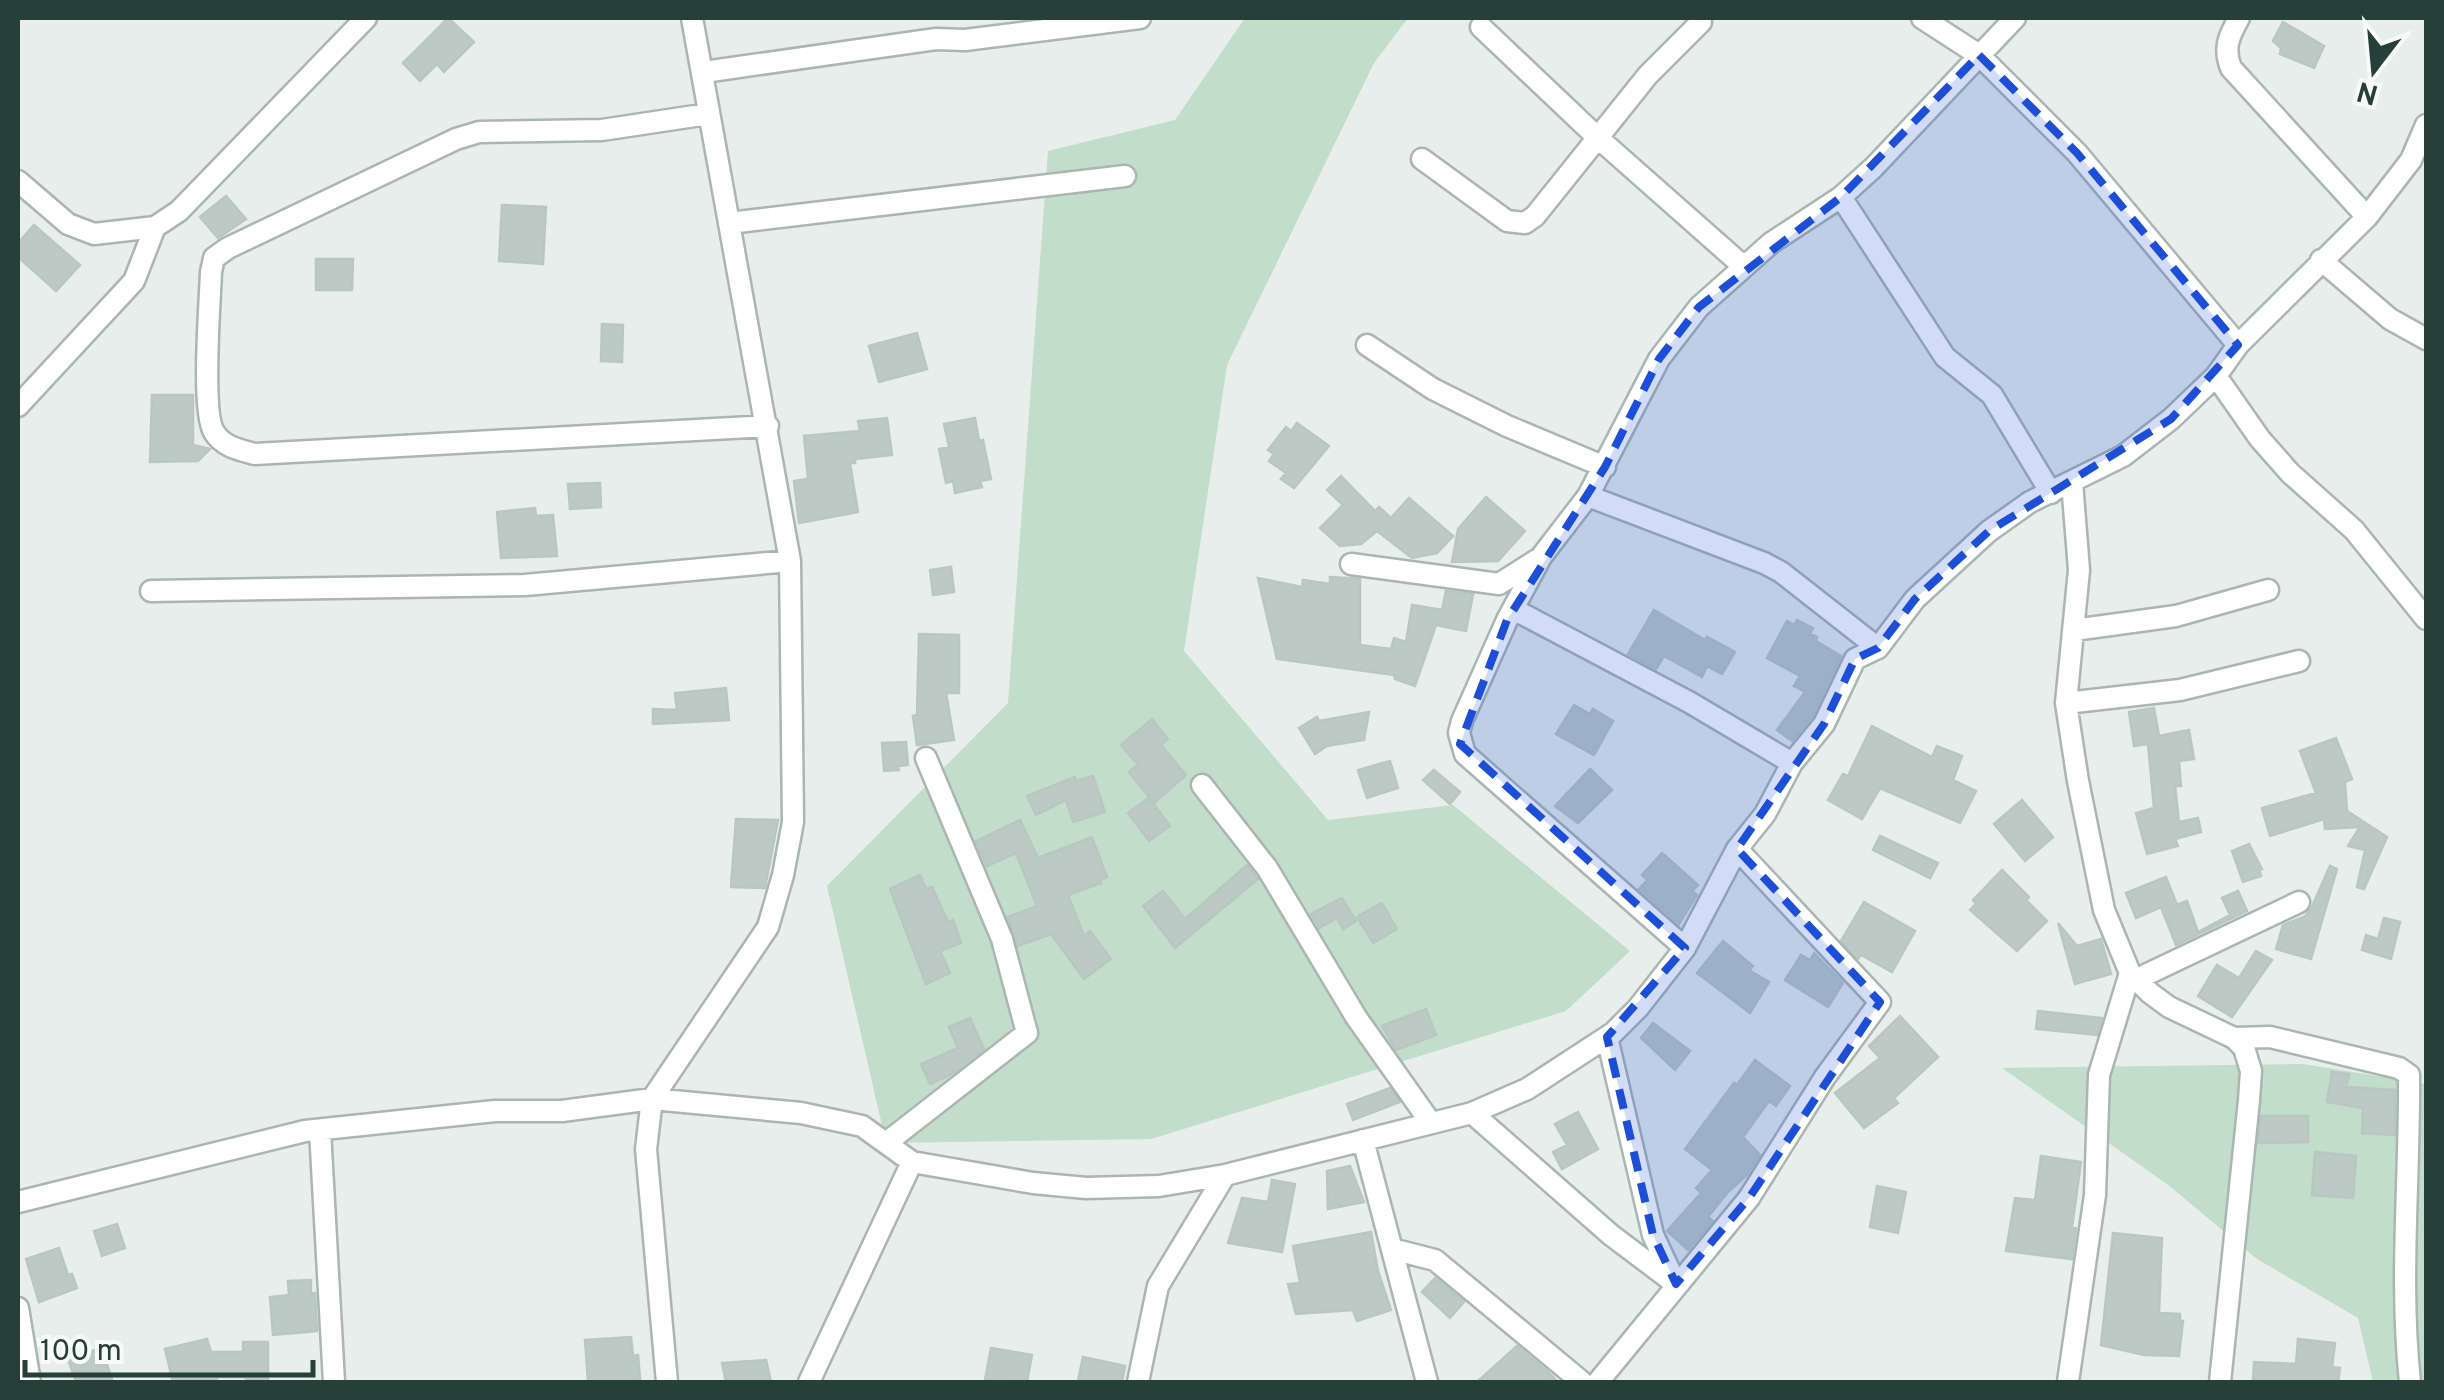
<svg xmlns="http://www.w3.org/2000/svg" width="2444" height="1400" font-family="Overpass,sans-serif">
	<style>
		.green { fill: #c2ddca }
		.building { fill: #bcc9c4; stroke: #b9c7c2; stroke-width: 2.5 }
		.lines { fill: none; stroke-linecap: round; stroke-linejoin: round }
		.street-casing { stroke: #aab6b2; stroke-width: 25 }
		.street { stroke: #fff; stroke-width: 20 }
		.marked { fill: #1d4ed8; fill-opacity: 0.2; stroke: #1d4ed8; stroke-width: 8; stroke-dasharray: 20 12; stroke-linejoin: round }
	</style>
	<rect width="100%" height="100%" fill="#e7eeeb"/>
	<!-- green -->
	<path class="green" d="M1245,18h163l-34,45 -147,302 -43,286 144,169 125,-15 177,146 -64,60 -415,128 -265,4 -59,-257 181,-183 40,-552 127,-31z
		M2303,1064l123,20v298h-53l-15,-64 -101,-59 -90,-75 -165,-116z"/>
	<!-- building -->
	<path class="building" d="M448,18l26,24 -30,30 -7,-8 -17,17 -17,-18z
		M2283,22l41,24 -10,22 -34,-14 1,-6 -8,-7z
		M226,196l20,23 -28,19 -18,-21z
		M502,205l44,2 -3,57 -44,-3z
		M34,225l46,40 -24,26 -38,-34v-14z
		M316,259h37l-1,31h-36z
		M602,324l21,1 -1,37 -21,-1z
		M917,333l10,36 -48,13 -10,-36z
		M152,395h41v50l17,4 -12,12 -48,1z
		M887,418l5,37 -37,4v4h-5l8,49 -59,11 -5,-42 14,-2 -4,-43 56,-5 -2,-10z
		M975,418l4,23 4,-1 8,39 -11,2 2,6 -27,6 -2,-12 -7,2 -7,-34 10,-2 -5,-23z
		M1297,423l32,23 -35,42 -13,-9 5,-6 -17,-12 5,-7 -6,-4 18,-23 5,4z
		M1341,476l34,35 4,-4 12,11 18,-20 44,38 -16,17 -25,5 -35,-27 -16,13 -21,2 -20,-18 23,-23 -16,-15z
		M600,483l1,24 -31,2 -2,-25z
		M1486,497l39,34 -27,30 -46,1 6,-33z
		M535,508l1,8 17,-1 4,41 -56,2 -4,-46z
		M951,567l3,25 -21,3 -3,-25z
		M1330,577l30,2v66l31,4 3,-11 12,4 6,-37 30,5 4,-19 27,3 -7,37 -30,-6 -21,61 -20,-7 -1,-4 -117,-16 -19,-81 44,9 1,-7 27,4z
		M1654,610l51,30 2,-3 28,15 -13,22 -15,-8 -5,11 -38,-21 -8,13 -28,-15z
		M1797,620l16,8 -3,6 7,3 -1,4 25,15 -29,61 -20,24 -15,-11 28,-38 -11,-6 6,-10 -33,-18 20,-37 7,4z
		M919,634l40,1v58h-13l8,47 -37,5 -4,-29 4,-1z
		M726,688l3,32 -76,4v-15l24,1 -2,-17z
		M1574,705l16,9 3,-5 20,12 -19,34 -38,-21z
		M2154,708l5,28 30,-6 5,29 -15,2 2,25h-6l4,36 19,-4 3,14 -26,7 3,7 -31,8 -11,-41 18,-5 -6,-64 -14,2 -5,-34z
		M1369,712l-5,28 -37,6 -12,8 -16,-26 18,-11 2,4z
		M1152,719l16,20 -7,6 25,30 -32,28 -25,-31 9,-7 -17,-20z
		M1872,726l60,31 5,-11 25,10 -9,24 23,11 -16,32 -80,-35 -18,31 -34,-19 15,-26 5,2z
		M2336,738l16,41 -7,3 2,29 40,26 -23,52 -7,-2 8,-37 -17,-4 12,-19 -35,2 -1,-10 -54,17 -8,-28 54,-15 -16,-42z
		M906,742l2,23 -10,1 1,4 -15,1 -2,-28z
		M1390,761l8,27 -31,10 -9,-28z
		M1590,769l22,21 -34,33 -23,-17z
		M1434,770l26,22 -10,12 -27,-24z
		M1093,776l12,36 -32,10 -7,-22 -30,15 -9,-19 48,-19 1,4z
		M1149,798l21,28 -21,15 -21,-28z
		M2022,800l31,37 -28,24 -31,-37z
		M736,819l42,1 -13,68 -34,-1z
		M1020,820l18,38 54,-21 15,40 -7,3 1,3 -33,12 16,41 6,-5 21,28 -27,20 -33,-45 -33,12 -10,-29 29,-11 -21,-53 -29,13 -11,-25z
		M1880,836l58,27 -8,15 -57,-28z
		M2249,844l13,25 -3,1 2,6 -18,6 -11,-31z
		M1662,853l36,32 -6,6 5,4 -18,29 -40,-35 8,-9 -5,-5z
		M1247,865l11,14 -83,69 -32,-42 20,-15 22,28z
		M2330,866l7,3 -26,90 -35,-10 7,-24 21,-8 7,-8z
		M2002,870l27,27 -3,3 21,21 -30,30 -47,-41 6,-6 -3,-4z
		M920,875l6,14 6,-2 16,35 5,-2 8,23 -21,8 10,22 -24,11 -36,-95z
		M2166,877l11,28 10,-4 11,31 32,-17 -8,-17 16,-7 9,20 -71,34 -15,-38 -25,11 -10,-25z
		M1342,898l14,23 -13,8 -6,-11 -18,10 -8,-14z
		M1864,902l51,29 -23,41 -31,-17 -3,4 -17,-18z
		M1382,903l15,26 -24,14 -16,-26z
		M2384,918l16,4 -9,37 -29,-9 4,-15 12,4z
		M2058,923l19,23 24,-7 10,35 -36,10z
		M1723,941l30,25 -4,4 20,12 -19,31 -53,-40z
		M2256,951l16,9 -40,57 -34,-21 19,-31 22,13z
		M1814,953l29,30 -15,24 -43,-27 16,-25 9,5z
		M1426,1009l10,26 -40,15 -14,-24z
		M2038,1011l27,3 37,4 -5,17 -61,-6z
		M1900,1016l38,41 -44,41 4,5 -34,25 -29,-35 45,-35 -11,-12z
		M970,1018l14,31 -32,25 -22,10 -9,-20 37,-16 -9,-21z
		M1653,1023l37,28 -15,19 -34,-32z
		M1755,1060l35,26 -14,20 -7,-5 -26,36 17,18 -13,20 -19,17 -20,25 5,4 -25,29 -21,-19 34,-38 -5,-5 16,-18 -27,-21 49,-66 3,2z
		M2332,1072l17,2 -3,13 49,3v45l-33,-2 1,-25 -36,-6z
		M1390,1088l10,14 -47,18 -6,-16z
		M1578,1112l20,37 -36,20 -9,-17 14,-7 -12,-21z
		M2261,1116h47v26l-50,1z
		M2315,1152l41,4 -3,42 -41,-3z
		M2041,1156l40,6 -9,65 4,1 -4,31 -66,-8 9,-53 20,2z
		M1350,1166l14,36 -36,7 -1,-38z
		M1272,1180l23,4 -13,68 -54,-9 14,-45 26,4z
		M1877,1186l29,6 -8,41 -28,-6z
		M117,1224l8,24 -23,8 -8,-25z
		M1371,1232l7,39 13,39 -34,11 -4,-11 -57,4 -8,-30 12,-1 -7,-37z
		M2113,1233l49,5 -3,75 21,1v7h3l-4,35 -35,-1 -43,-10z
		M59,1248l9,27 4,-1 5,14 -38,14 -13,-43z
		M1435,1278l29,24 -14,16 -28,-26z
		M311,1280v14l4,-1 2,38 -44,4 -3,-38 19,-2 -1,-14z
		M631,1337l2,19 5,-1 2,24 -6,1v2h-46l-3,-42z
		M207,1339l4,13h32v-10h25v40h-22v-5h-29v5h-44l-8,-33z
		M2298,1339l37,4 -3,24 8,1 -2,14h-85l1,-20 42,2z
		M1517,1346l31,26 10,10h-81z
		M101,1348l12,34h-37l-8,-23z
		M991,1348l41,7 -5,27 -42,-2z
		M1083,1357l42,9 -3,16 -44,-1z
		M766,1360l5,22h-45l-4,-19z"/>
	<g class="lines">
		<defs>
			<path id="street" d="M1922,18l57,37 98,98 161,192
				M2239,18c-10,18 -16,30 -8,50l136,149
				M1481,27l116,110 146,129
				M704,72l232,-33 29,1 175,-22
				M708,114l-106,16 -123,2 -23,7 -228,109 -14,10 -3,14c-1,30 -10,139 3,160 9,15 26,18 41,22l513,-28
				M1422,159l85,62 18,2 10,-7 113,-141 53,-53
				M18,181l50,43 26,10 61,-7 24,-16 187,-193
				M1841,197l104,160 47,38 59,98
				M729,223l396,-47
				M2321,260l69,59 36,20
				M1367,345l66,44 74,37 98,41
				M2216,376l44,63 30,34 64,57 72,89
				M18,406l116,-125 21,-54
				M2072,482l7,88 -13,133 12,78 26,129 26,63 20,20 19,14 65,31 10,10 7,23 -2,29 -29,282
				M1588,496l176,67 17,9 97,76
				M1351,564l148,20 41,-26
				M151,591l374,-6 265,-24
				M1513,609l176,93 103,61
				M2074,630l102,-14 92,-26
				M2066,703l114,-13 119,-29
				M1202,785l65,83 89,149 75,106
				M1685,948l-220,-194 -6,-21 3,-12 45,-101 34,-63 47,-61 71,-137 40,-52 72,-64 70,-46 33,-30 141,-149
				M2137,979l162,-77
				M1607,1037l46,198 22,47
				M2234,1038l36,-1 129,31 10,7c1,103 -10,206 1,307
				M1472,1113l139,122 65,49
				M320,1130l14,252
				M1363,1140l64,242
				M886,1143l141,-110 -25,-94 -76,-181
				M18,1202l287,-71 190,-20h67l90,-12 149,14 61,13 50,36 121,21 53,5 73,-2 66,-11 247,-62 55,-24 86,-56 25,-25 47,-60 52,-99 28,-35 27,-51 32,-39 31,-65 23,-11 37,-49 74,-68 41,-29 93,-46 48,-37 45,-43 22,-31 129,-128 44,-57 15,-35
				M1392,1249l43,11 147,122
				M18,1308l12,74
				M667,1382l-21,-233 6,-50 116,-172 15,-52 10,-53 -3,-261 -98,-543
				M809,1382l103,-220
				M1138,1382l20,-96 67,-111
				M1598,1382l151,-184 76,-121 55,-75 -143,-153
				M2068,1382l27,-187 4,-120 31,-102"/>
		</defs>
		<!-- street casing -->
		<use href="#street" class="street-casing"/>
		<!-- street -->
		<use href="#street" class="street"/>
	</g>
	<!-- marked area -->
	<path class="marked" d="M1979,55l98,98 161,192 -67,74 -182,112 -74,68 -37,49 -23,11 -31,65 -87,125 143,153 -131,196 -73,86 -23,-49 -46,-198 78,-89 -225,-204 47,-124 98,-153 54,-108 40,-52 142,-110z"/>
	<!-- border -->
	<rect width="2444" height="1400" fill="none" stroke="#273f39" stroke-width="40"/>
	<!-- north arrow -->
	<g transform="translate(2374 70) rotate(196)" stroke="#f7faf9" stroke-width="8" paint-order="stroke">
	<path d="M0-8L18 38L0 25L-18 38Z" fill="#273f39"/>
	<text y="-15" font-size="28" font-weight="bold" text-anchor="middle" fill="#273f39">N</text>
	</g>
	<!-- scale -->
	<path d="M25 1360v15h288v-15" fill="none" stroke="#273f39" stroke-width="5"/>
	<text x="40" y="1360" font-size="30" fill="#273f39" stroke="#f7faf9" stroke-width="8" paint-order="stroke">100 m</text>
</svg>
